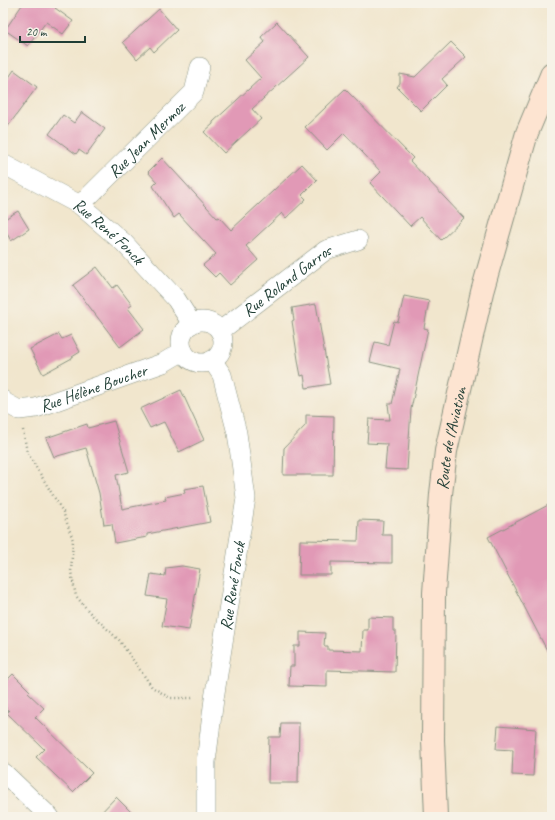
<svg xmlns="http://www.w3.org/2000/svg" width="555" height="820" font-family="Caveat,sans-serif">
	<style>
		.building { fill: #e199b6 }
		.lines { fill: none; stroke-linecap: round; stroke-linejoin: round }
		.street-casing { stroke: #889280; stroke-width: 20 }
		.secondary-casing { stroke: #889280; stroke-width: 24 }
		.path { stroke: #889280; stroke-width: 2.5; stroke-dasharray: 1 3; stroke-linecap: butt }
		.street { stroke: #fff; stroke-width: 19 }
		.secondary { stroke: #fde4d1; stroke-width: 22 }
		.labels { text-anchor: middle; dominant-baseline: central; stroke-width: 3; stroke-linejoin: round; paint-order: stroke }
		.street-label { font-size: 17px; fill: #1f3d34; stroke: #f7f3e8 }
	</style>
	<rect width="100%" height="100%" fill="#f7f3e8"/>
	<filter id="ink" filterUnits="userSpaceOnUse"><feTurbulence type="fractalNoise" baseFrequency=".025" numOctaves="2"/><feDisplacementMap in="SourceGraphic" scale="8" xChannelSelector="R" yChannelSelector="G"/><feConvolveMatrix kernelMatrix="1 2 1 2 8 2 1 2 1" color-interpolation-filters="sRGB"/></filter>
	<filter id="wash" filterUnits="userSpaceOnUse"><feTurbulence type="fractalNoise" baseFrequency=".012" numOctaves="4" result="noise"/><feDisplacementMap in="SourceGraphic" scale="16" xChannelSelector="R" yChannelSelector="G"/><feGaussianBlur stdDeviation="0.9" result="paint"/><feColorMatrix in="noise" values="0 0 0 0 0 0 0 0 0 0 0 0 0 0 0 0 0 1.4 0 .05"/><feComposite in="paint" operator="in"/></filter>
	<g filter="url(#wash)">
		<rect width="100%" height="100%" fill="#f1e6cd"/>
		<g id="blocks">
			<!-- building -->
			<path class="building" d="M20,3h39l-4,5 18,13 -10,13 -17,-12 -18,24 -23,-16 17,-25z
				M159,9l18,21 -23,22 -4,-5 -13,12 -14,-17z
				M277,22l32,35 -57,52 9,10 -37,34 -20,-21 9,-8v-2l48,-44 -16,-18 20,-18 -4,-5z
				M451,42l15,15 -24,22 5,6 -26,26 -24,-24 3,-4v-9l15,3z
				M14,70l23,17 -34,46v-47z
				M345,89l68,69 -3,3 54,57 -23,22 -21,-23 -10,9 -40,-43 11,-11 -37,-39 -17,17 -22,-23z
				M82,112l23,17 -19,26 -7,-5 -3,4 -27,-20 14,-19 11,8z
				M162,158l55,60 2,-1 12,13 71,-66 15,16 -15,15 4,4 -20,19 -4,-5 -36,33 12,14 -28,25 -11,-12 -4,4 -12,-12 13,-11 -37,-40 -5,4 -21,-32 4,-4 -9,-10z
				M18,211l11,18 -18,12 -8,-15v-6z
				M97,267l16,21 4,-3 15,20 -4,3 16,21 -24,18 -47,-62z
				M404,296l25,5 -5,27 4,1 -17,80 -4,61 -22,-1 2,-25 -20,-1 2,-24 21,1 -2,-16h4l8,-35 -30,-7 5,-20 13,3 6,-24 4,1z
				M316,304l14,80 -24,4 -2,-13 -3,1 -2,-10 -7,-45 2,-1 -2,-12z
				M59,334l3,5 9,-4 9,17 -8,5v1l-29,16 -13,-25z
				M181,390l23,50 -25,12 -15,-30 -14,6 -10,-19z
				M306,415l28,1 -1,59h-50l1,-27 22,-23z
				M114,421l15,51 -13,3 6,34 44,-9 -1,-3 20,-4 -1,-4 19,-3 7,36 -63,12v3l-32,6 -3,-19 -8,1 -5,-32 -13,-45 -32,9 -8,-19 41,-14 1,4z
				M552,503v157l-64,-123z
				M359,520l24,1 -1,14h10v28l-61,-1v13h-32l1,-35 58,1z
				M182,566l18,3 -11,61 -27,-4 5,-27 -20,-3 4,-22 14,2 1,-8z
				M368,617l25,1v13h3l-1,41 -68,-2v17l-38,-1 1,-20h4v-20h6v-14l25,1 -1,13h4v4l34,1 1,-21h5z
				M13,674l17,17 -2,2 16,15 -9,9 57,56 -19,19 -37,-35 8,-8 -37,-36 2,-2 -6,-6v-21z
				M281,723h18l-1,60h-30l1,-46h11z
				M498,726l38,3 -3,47 -21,-1 1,-25 -17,-1z
				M116,797l20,20h-39z"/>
		</g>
	</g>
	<g filter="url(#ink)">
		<use href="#blocks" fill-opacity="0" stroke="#889280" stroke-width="1"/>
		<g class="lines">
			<defs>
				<g id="street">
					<path id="s1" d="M3,164l77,41 44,38 52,56 16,25"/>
					<path id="s2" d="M80,205l114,-113 6,-25"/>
					<circle cx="202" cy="342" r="21"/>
					<path id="s3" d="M220,331l106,-81 32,-10"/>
					<path id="s4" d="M3,400l1,2 15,8 17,-2 127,-45 20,-12"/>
					<path d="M3,772l47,45"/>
					<path id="s5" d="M206,817v-55l8,-63 32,-201 -9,-65 -15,-58 -10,-15"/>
				</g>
				<g id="secondary">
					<path id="s6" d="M436,817l-3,-77 1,-147 7,-99 5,-43 36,-159 45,-159 25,-60"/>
				</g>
			</defs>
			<!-- street casing -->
			<use href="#street" class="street-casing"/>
			<!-- secondary casing -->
			<use href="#secondary" class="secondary-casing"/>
			<!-- path -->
			<path class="path" d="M23,430l4,22 36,60 10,28 -2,32 5,24 15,18 28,26 33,47 18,11h24"/>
			<!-- street -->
			<use href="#street" class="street"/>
			<!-- secondary -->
			<use href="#secondary" class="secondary"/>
		</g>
	</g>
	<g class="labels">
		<!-- street labels -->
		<g class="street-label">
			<text stroke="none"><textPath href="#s2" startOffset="93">Rue Jean Mermoz</textPath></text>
			<text stroke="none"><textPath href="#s1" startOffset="126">Rue René Fonck</textPath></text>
			<text stroke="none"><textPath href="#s3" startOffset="84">Rue Roland Garros</textPath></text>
			<text stroke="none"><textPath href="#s4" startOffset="97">Rue Hélène Boucher</textPath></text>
			<text stroke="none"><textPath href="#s6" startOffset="380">Route de l'Aviation</textPath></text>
			<text stroke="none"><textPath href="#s5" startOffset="233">Rue René Fonck</textPath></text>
		</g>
	</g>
	<!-- margin -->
	<rect width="555" height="820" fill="none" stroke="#f7f3e8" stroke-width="16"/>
	<!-- scale -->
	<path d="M20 36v6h65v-6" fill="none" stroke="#1f3d34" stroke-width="2"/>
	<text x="26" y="36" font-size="12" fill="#1f3d34" stroke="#f7f3e8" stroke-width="3" paint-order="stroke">20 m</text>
</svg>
